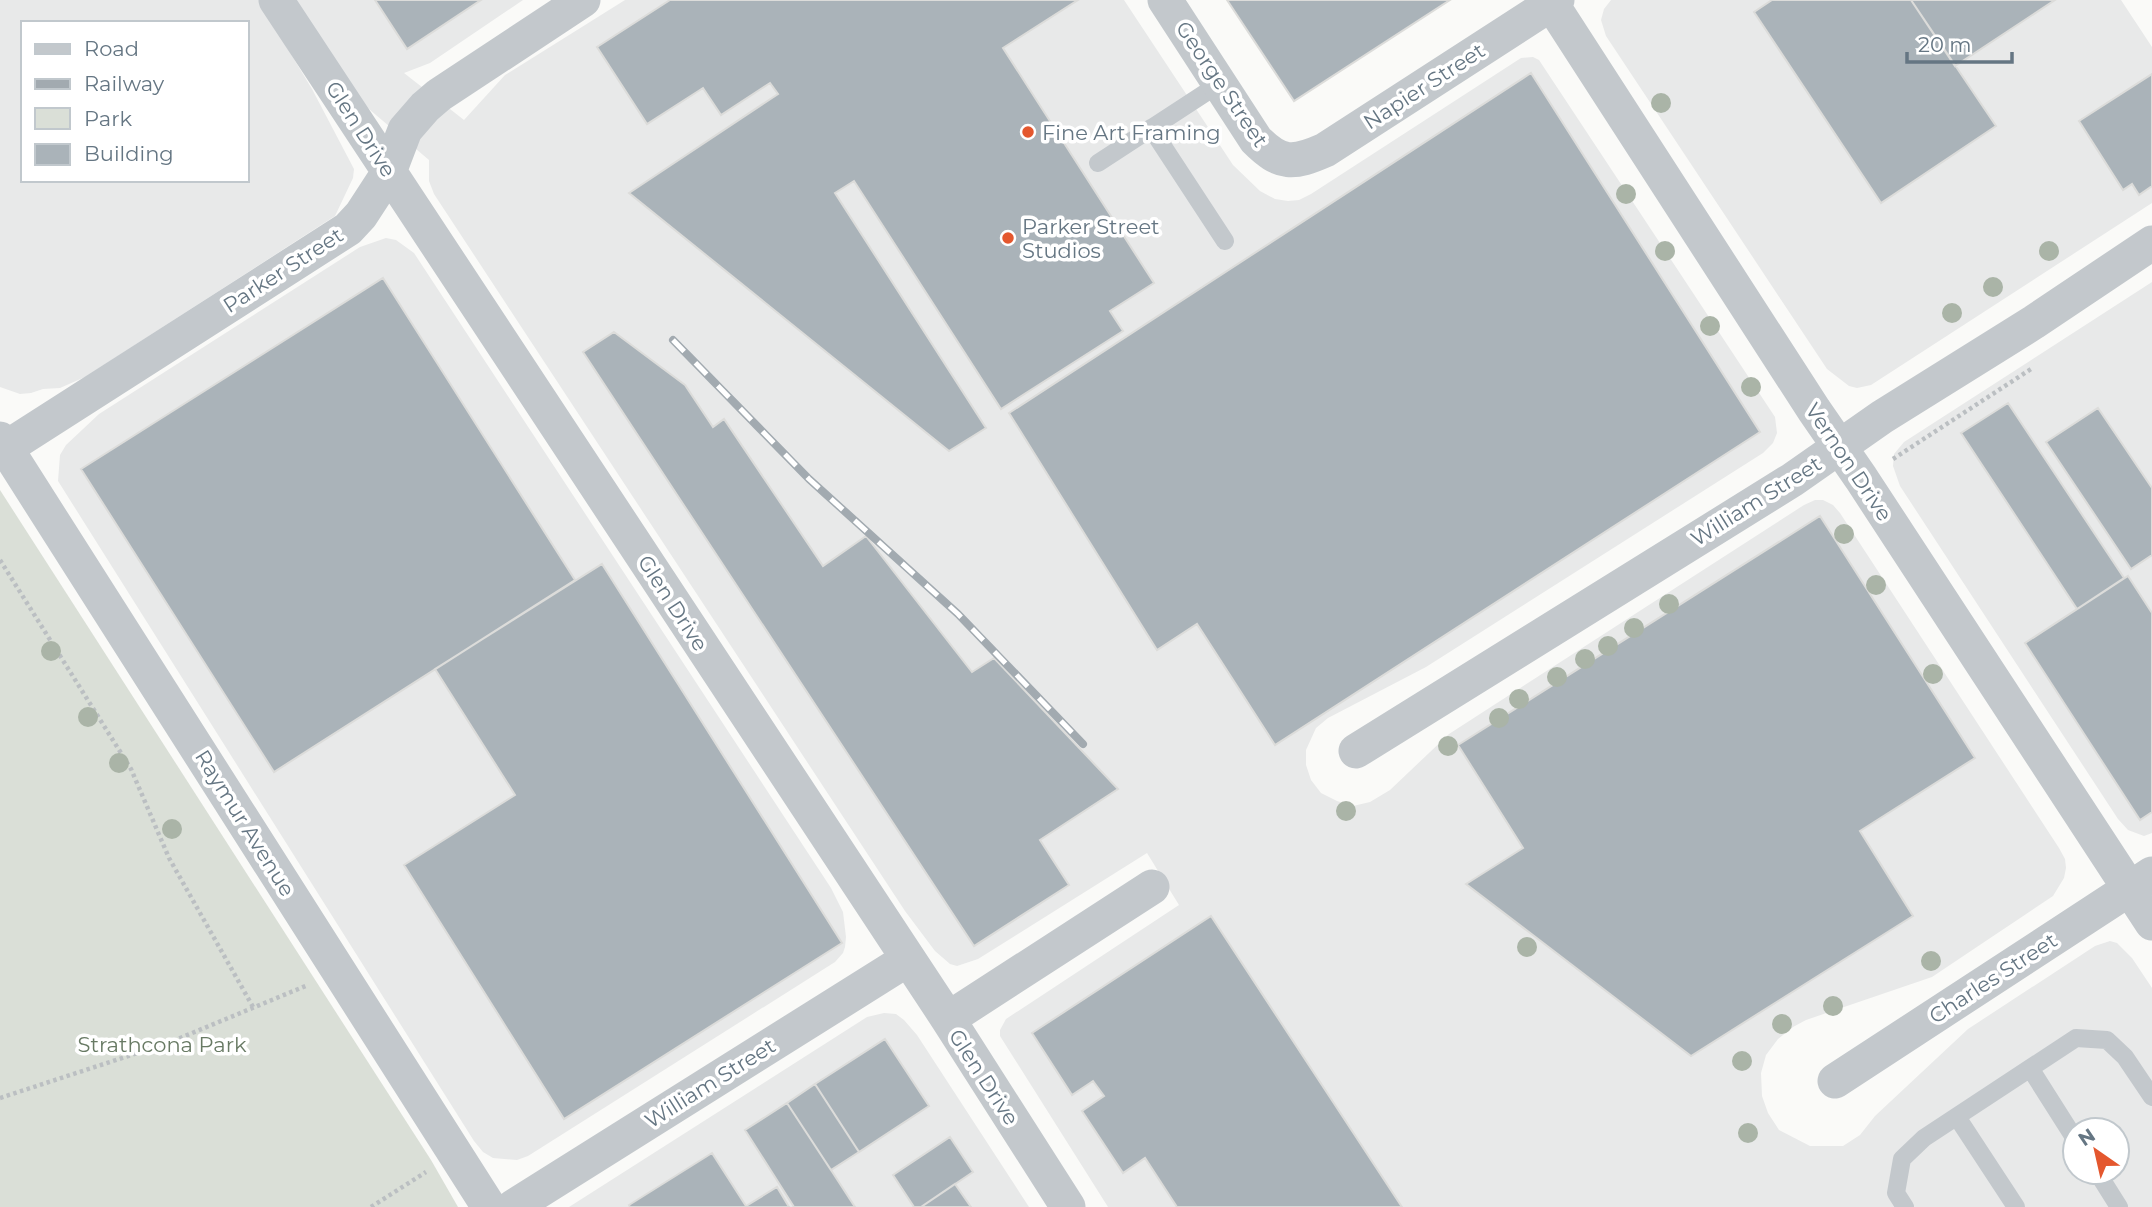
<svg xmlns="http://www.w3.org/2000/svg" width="2152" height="1207" font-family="Montserrat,sans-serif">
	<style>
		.built { fill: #e8e9e9; fill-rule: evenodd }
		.green { fill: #dadfd7 }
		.building { fill: #aab3b9; stroke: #dcdcda; stroke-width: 2 }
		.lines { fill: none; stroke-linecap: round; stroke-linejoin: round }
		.path { stroke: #bbbfc2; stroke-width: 4.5; stroke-dasharray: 3.5 3.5; stroke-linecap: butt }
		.service { stroke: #c3c8cc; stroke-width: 18 }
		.minor { stroke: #c3c8cc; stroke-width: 35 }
		.rail-casing { stroke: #a2aab0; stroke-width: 8 }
		.rail { stroke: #fff; stroke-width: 5; stroke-dasharray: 16; stroke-linecap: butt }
		.tree { fill: #aab4a7 }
		.poi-dot { fill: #e4572e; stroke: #fff; stroke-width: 2.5 }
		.labels { text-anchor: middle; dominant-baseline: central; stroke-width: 7; stroke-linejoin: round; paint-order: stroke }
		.street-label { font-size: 21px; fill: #657683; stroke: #fff }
		.poi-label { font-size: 21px; fill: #657683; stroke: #fff; text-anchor: start }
		.park-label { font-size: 21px; fill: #687a64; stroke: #fff }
	</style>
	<rect width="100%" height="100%" fill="#fafaf8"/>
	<!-- built -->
	<path class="built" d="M0,0h523l-93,63 -26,10 60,47 41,-45 120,-75h499l109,165 27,26 15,8 13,2 11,-1 12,-6 210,-136 12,-1 6,3 236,357 2,16 -4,10 -10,10 -337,214 -98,51 -12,10 -10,22v15l5,15 10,13 16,8 16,5 17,-4 20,-12 59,-56 355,-229 11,-5h8l10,5 7,8 219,335 6,11 1,9 -2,10 -11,18 -121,81 -126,43 -13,7 -15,12 -12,16 -5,18 1,23 6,17 11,17 31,16h33l17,-11 15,-19 93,-87 127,-83 15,-5 7,2 15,15 20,30v219h-1044l-108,-171v-6l6,-11 173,-114 -32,-52 -169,106 -21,7 -7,-2 -15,-13 -30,-40 -471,-717 -5,-13v-21l-152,-129 35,58 42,80 -1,9 -18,38 -250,161 -25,11 -17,1 -12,4 -11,1 -20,-7zM23,23h224v157h-224zM2075,1130h42v42h-42z
		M1611,0h510l31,47v156l-281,182 -14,3 -8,-2 -22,-17 -221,-333 -5,-16 3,-11z
		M386,238l10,2 18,13 417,635 12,24 3,25 -1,10 -2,6 -8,9 -307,194 -11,4 -24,-2 -10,-6 -9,-11 -416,-660 2,-26 6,-10 33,-31 261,-167z
		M2152,282v551l-8,3 -16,-6 -10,-11 -218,-333 -7,-20 1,-12 10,-12z
		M884,1013l12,1 8,6 13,15 112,172h-460l298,-190z"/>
	<!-- green -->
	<path class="green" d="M0,490l431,670 27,47h-458z"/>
	<!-- building -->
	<path class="building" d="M375,0h106l-74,49z
		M670,0h408l-75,48 151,235 -44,28 13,20 -122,78 -147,-228 -19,12 151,235 -37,23 -320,-258 149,-99 -8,-11 -49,32 -18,-27 -56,36 -50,-77z
		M1227,0h223l-156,101z
		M1772,0h139l85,126 -115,77 -127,-191z
		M1911,0h144l-100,66z
		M1531,73l229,359 -485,313 -78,-121 -40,26 -148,-237z
		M2152,74v112l-13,9 -7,-11 -9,6 -44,-69z
		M383,278l192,302 -301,192 -193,-303z
		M614,332l71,53 28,42 11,-8 99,147 43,-30 106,136 22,-14 124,131 -78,51 29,45 -95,61 -391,-594z
		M2008,403l116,175 -47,31 -116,-176z
		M2098,408l54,80v67l-21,14 -85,-127z
		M1820,516l155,242 -115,73 53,85 -222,140 -225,-172 57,-36 -65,-103z
		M602,564l240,379 -278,176 -160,-254 111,-70 -80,-126z
		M2128,576l24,37v199l-12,8 -115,-177z
		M1211,916l191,291h-225l-32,-49 -22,15 -41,-62 22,-15 -11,-15 -21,14 -40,-62z
		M885,1039l44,67 -70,46 -44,-68z
		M815,1084l44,68 -28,18 -44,-67z
		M787,1103l44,67 24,37h-61l-49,-77z
		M950,1137l23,35 -52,35h-7l-21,-32z
		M712,1153l34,53 31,-19 12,20h-159l-1,-2z
		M955,1184l16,23h-50z"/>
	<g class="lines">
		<!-- path -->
		<path class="path" d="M1893,459l138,-90
			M0,560l131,209 38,89 84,149
			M0,1098l168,-55 140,-58
			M371,1207l55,-35"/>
		<!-- service -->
		<path class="service" d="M1151,128l74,113
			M1098,163l121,-79
			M2030,1068l45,71
			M1957,1117l59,90
			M2097,1172l22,35
			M1905,1207l-9,-14 6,-34 22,-21 152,-100 31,2 18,17 27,40"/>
		<!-- minor -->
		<path class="minor" d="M276,0l672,1019 120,188
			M1165,0l91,140c25,25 37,24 69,10l232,-150
			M1549,0l265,410 47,68 291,445
			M0,439l489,768
			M6,448l342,-219 13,-14 28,-43 16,-42 20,-23 14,-12 144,-95
			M1356,751l436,-271 90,-63 152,-95 118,-79
			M948,1019l204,-132
			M1835,1081l317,-207
			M513,1207l395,-248"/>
		<defs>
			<path id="rail" d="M673,340l136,139 149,135 125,130"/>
		</defs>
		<!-- rail casing -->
		<use href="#rail" class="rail-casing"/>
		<!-- rail -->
		<use href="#rail" class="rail"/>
	</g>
	<!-- trees -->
	<g class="tree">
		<circle cx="1661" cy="103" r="10"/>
		<circle cx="1626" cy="194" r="10"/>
		<circle cx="1665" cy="251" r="10"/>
		<circle cx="2049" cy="251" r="10"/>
		<circle cx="1993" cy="287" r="10"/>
		<circle cx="1952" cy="313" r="10"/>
		<circle cx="1710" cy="326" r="10"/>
		<circle cx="1751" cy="387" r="10"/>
		<circle cx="1844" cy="534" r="10"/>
		<circle cx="1876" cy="585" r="10"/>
		<circle cx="1669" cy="604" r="10"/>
		<circle cx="1634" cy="628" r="10"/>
		<circle cx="1608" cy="646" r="10"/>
		<circle cx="51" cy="651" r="10"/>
		<circle cx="1585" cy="659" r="10"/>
		<circle cx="1933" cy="674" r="10"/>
		<circle cx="1557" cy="677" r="10"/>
		<circle cx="1519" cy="699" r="10"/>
		<circle cx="88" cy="717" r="10"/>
		<circle cx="1499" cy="718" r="10"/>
		<circle cx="1448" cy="746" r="10"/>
		<circle cx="119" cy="763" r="10"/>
		<circle cx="1346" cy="811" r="10"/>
		<circle cx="172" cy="829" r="10"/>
		<circle cx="1527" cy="947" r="10"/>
		<circle cx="1931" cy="961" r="10"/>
		<circle cx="1833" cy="1006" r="10"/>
		<circle cx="1782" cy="1024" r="10"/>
		<circle cx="1742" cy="1061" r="10"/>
		<circle cx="1748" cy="1133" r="10"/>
	</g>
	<!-- markers -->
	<g class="poi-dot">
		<circle cx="1028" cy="132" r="7"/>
		<circle cx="1008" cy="238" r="7"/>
	</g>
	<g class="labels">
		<!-- street labels -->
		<g class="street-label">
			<text transform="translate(1222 84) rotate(56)">George Street</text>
			<text transform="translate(1424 86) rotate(-33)">Napier Street</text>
			<text transform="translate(361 129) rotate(57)">Glen Drive</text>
			<text transform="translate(283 270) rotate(-33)">Parker Street</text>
			<text transform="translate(1849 462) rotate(56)">Vernon Drive</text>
			<text transform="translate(1756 501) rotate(-32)">William Street</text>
			<text transform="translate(673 603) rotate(57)">Glen Drive</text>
			<text transform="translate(245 823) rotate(58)">Raymur Avenue</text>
			<text transform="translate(1993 978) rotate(-33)">Charles Street</text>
			<text transform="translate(984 1077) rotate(57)">Glen Drive</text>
			<text transform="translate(710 1083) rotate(-32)">William Street</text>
		</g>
		<!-- poi labels -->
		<g class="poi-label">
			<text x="1042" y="132">Fine Art Framing</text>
			<text x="1022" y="226">Parker Street<tspan x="1022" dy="24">Studios</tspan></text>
		</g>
		<!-- park labels -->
		<g class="park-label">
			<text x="162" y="1044">Strathcona Park</text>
		</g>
	</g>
	<!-- legend -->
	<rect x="21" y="21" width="228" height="161" fill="#ffffff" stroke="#c1c8cd" stroke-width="2"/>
	<rect x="35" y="44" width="35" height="10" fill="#c3c8cc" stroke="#c1c8cd" stroke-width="2"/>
	<text x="84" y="56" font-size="21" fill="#657683">Road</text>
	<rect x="35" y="79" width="35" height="10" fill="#a2aab0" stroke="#c1c8cd" stroke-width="2"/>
	<text x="84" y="91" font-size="21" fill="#657683">Railway</text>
	<rect x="35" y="108" width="35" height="21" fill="#dadfd7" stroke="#c1c8cd" stroke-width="2"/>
	<text x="84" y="126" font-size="21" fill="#657683">Park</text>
	<rect x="35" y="144" width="35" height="21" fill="#aab3b9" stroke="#c1c8cd" stroke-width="2"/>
	<text x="84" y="161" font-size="21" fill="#657683">Building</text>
	<!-- north arrow -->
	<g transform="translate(2096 1151) rotate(326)"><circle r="33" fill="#ffffff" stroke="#c1c8cd" stroke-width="2"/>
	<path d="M0-5L12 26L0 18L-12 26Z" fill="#e4572e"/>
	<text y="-10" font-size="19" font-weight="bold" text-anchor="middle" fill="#657683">N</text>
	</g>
	<!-- scale -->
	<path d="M1907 52v10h105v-10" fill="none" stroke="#657683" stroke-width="3.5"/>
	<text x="1918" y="52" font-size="21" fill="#657683" stroke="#ffffff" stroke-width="5" paint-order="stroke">20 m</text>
</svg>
